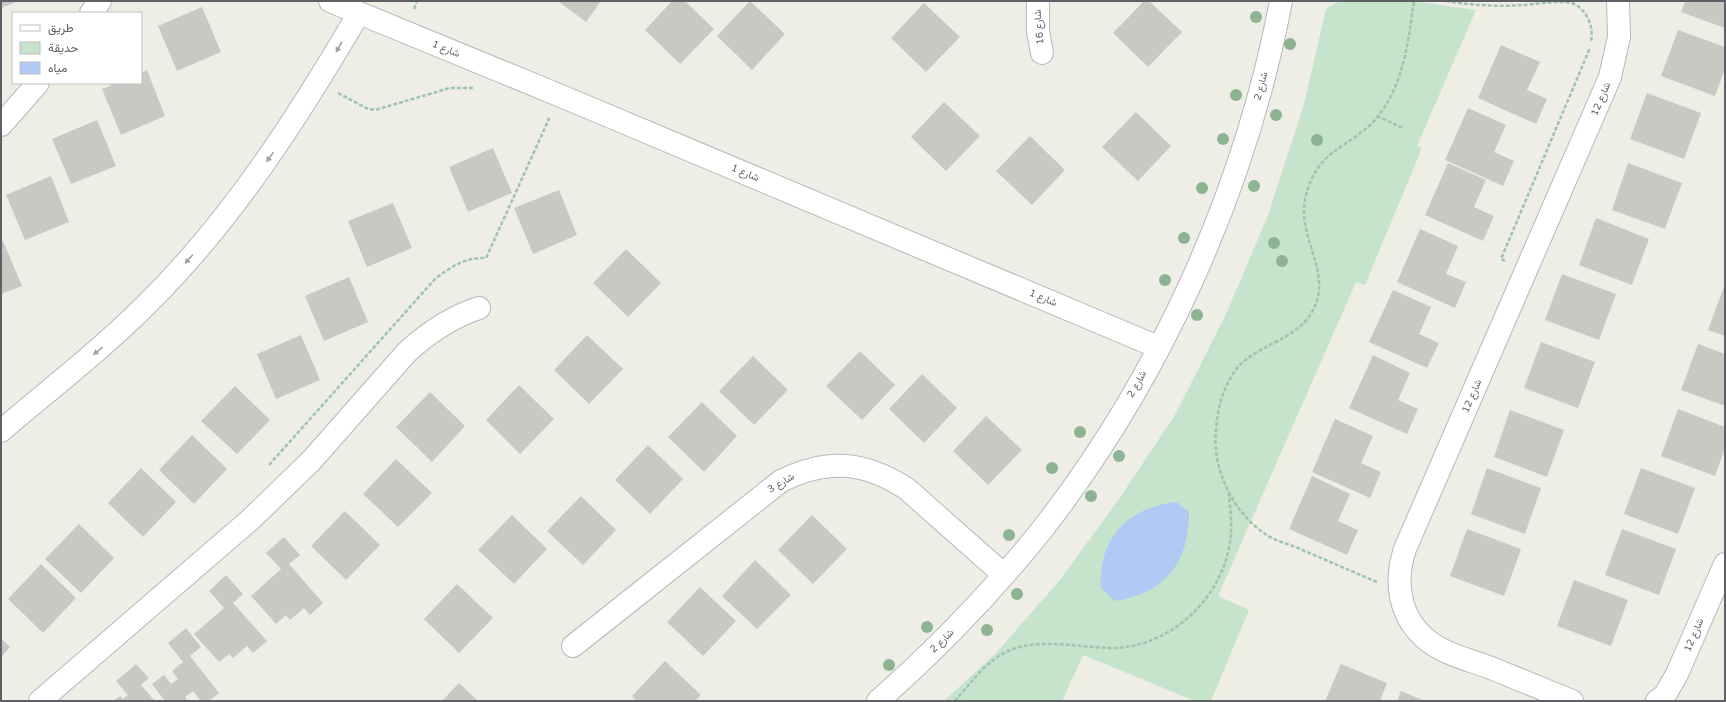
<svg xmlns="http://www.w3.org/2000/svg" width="1726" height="702" font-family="'Varela Round',Vazirmatn,sans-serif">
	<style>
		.green { fill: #c6e3cb }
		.water { fill: #b0caf5 }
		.building { fill: #cac8c3 }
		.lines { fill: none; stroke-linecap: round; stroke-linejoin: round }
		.minor-casing { stroke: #b6b7bb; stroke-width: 24 }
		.path { stroke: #a0c3b1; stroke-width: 2.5; stroke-dasharray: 4 2; stroke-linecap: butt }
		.minor { stroke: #fff; stroke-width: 22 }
		.tree { fill: #8eb393 }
		.oneway { fill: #9ea0a3 }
		.labels { text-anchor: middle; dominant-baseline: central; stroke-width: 3; stroke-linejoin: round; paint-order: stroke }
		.street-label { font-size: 10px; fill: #5e6065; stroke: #fff }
	</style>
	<rect width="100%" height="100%" fill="#eeeee6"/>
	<!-- green -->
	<path class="green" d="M1339,1h72l65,9 -59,136 5,2 -57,137 -9,-3 -138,314 31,14 -38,91h-16l-112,-46 -21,46h-118l53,-49 63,-72 59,-81 56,-84 52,-103 41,-97 36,-111 22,-95z"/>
	<!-- water -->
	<path class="water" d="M1176,502l13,10c0,50 -23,81 -74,89l-14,-13c-3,-50 26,-80 75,-86z"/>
	<!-- building -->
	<path class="building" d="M1,1h17l-17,7z
		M558,1h43l-15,21z
		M672,1h13l29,28 -34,35 -35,-34z
		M750,1l35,33 -33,36 -35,-34z
		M1144,1h5l33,31 -34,35 -35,-34z
		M1685,1h40v27l-44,-16z
		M924,3l36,34 -34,35 -35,-34z
		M202,7l19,45 -44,19 -19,-45z
		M1678,30l47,17v22l-10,27 -54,-20z
		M1501,45l39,17 -13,28 20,9 -11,25 -58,-26z
		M147,70l18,46 -44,19 -19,-46 15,-6h24v-10z
		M1647,93l54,20 -17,46 -54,-20z
		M944,102l36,34 -34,35 -35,-34z
		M1468,108l38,17 -12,27 20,9 -11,25 -58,-26z
		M1136,112l35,34 -33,35 -36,-34z
		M97,120l19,46 -45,18 -19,-45z
		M1030,136l35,34 -33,35 -36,-34z
		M493,148l19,45 -44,19 -19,-45z
		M1448,163l38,17 -12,27 20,9 -11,25 -58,-26z
		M1628,163l54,20 -17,46 -53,-19z
		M51,176l18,46 -44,18 -19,-45z
		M559,190l18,45 -44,19 -19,-46z
		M393,203l19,45 -45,19 -19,-46z
		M1596,218l53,21 -17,46 -53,-20z
		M1420,229l38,17 -12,28 20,8 -11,26 -58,-26z
		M1,241h2l19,45 -21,8z
		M626,249l35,34 -33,34 -35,-34z
		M1562,274l54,20 -17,46 -54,-20z
		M349,277l19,45 -44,19 -19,-45z
		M1725,284v52l-17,-6z
		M1393,290l38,17 -12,27 20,9 -12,25 -58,-26z
		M301,335l19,45 -44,19 -19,-45z
		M587,335l36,34 -34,35 -35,-34z
		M1541,342l54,20 -17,46 -54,-20z
		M1698,344l27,10v52l-44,-16z
		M860,351l35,34 -33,35 -36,-34z
		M1373,355l37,18 -12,27 20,9 -11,25 -58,-26z
		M753,356l35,34 -34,35 -35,-34z
		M922,374l35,34 -33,35 -35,-34z
		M519,385l35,34 -34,35 -34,-34z
		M235,386l35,34 -33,34 -36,-33z
		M430,392l35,34 -33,36 -36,-35z
		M702,402l35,34 -33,36 -36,-35z
		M1678,409l47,18v21l-10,28 -54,-20z
		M1510,410l54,20 -17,47 -53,-20z
		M986,416l36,34 -34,35 -35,-34z
		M1335,419l38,17 -12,27 20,9 -11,26 -58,-26z
		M192,435l35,34 -33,35 -35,-34z
		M648,445l35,34 -33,35 -35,-34z
		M396,459l36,34 -34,34 -35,-33z
		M141,468l35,34 -33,35 -35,-34z
		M1487,468l54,20 -16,46 -54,-20z
		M1641,468l54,20 -17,46 -54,-20z
		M1312,476l38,18 -12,27 20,9 -11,25 -58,-26z
		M581,496l35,34 -33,35 -36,-34z
		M345,511l35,34 -34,35 -35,-34z
		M512,515l35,34 -33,35 -36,-34z
		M812,515l35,34 -34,35 -35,-34z
		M79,524l35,34 -33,35 -36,-34z
		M1467,529l54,20 -17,47 -54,-20z
		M1622,529l54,20 -17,46 -54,-20z
		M284,537l16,18 -11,9 34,39 -13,12 -6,-7 -14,12 -4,-5 -10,9 -25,-28 30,-27 -15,-16z
		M755,560l36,35 -34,34 -35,-33z
		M41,564l35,34 -33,35 -35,-34z
		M226,575l17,19 -10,9 34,38 -14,12 -6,-7 -14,12 -4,-4 -10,8 -25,-28 30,-26 -15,-17z
		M1574,580l54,20 -17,46 -54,-20z
		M457,584l36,34 -34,35 -35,-34z
		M700,587l36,34 -33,35 -36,-34z
		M186,628l15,19 -11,9 29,37 -10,8h-8l-8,-10 -8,6 3,4h-23l-13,-17 12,-9 7,9 7,-5 -6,-8 11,-9 -15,-19z
		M1,638l9,9 -9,10z
		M665,661l36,34 -6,6h-58l-5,-5z
		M136,664l13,14 -8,7 14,16h-42l7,-5 3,3 5,-4 -12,-14z
		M1341,664l46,19 -7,18h-55z
		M459,683l19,18h-36z
		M1401,691l24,10h-28z"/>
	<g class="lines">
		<defs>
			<path id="minor" d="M330,1l231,95 597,251
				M1038,1v30l4,22
				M91,13l9,-12
				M1,125l37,-42
				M1,431c49,-42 100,-81 146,-127 86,-85 151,-187 212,-291
				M573,646l208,-165c46,-23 83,-20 126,8l97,86
				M40,701l211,-182 60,-58 96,-109c22,-20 44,-35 72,-44
				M878,701c59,-52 114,-109 163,-170 119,-152 204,-340 240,-530
				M1572,701c-27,-11 -54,-22 -81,-33 -21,-8 -47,-14 -64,-28 -28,-23 -33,-58 -22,-91l205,-472 9,-40 -1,-36
				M1657,701l8,-6 12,-21 48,-110"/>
		</defs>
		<!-- minor casing -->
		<use href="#minor" class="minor-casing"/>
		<!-- path -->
		<path class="path" d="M1446,1c25,4 51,6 77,4 15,-1 34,-5 49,-2 15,6 22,24 19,38
			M414,9l3,-8
			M338,93l28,15 9,2 75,-22h24
			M1377,116l26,12
			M1505,261l-4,-2 89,-211
			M269,465l166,-186c16,-12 30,-22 51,-21l63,-139 -2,-1
			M1377,582c-26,-11 -51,-22 -77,-33 -11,-5 -25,-8 -35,-15 -33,-23 -53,-65 -49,-105 2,-22 8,-46 23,-63 19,-20 52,-26 69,-48 31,-42 -14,-79 -2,-123 12,-44 37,-45 65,-71 32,-32 37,-81 43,-123
			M955,701c15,-17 31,-40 53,-50 32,-14 71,-3 106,-3 60,-2 113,-54 117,-115 1,-12 -1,-26 -2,-39"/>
		<!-- minor -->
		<use href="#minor" class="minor"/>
	</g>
	<!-- trees -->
	<g class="tree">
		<circle cx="1256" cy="17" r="6"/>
		<circle cx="1290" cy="44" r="6"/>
		<circle cx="1236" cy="95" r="6"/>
		<circle cx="1276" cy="115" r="6"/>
		<circle cx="1223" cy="139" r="6"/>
		<circle cx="1317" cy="140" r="6"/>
		<circle cx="1254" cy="186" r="6"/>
		<circle cx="1202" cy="188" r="6"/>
		<circle cx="1184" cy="238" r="6"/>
		<circle cx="1274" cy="243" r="6"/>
		<circle cx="1282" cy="261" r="6"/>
		<circle cx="1165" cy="280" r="6"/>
		<circle cx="1197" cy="315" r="6"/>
		<circle cx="1080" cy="432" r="6"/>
		<circle cx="1119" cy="456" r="6"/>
		<circle cx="1052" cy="468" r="6"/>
		<circle cx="1091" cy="496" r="6"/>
		<circle cx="1009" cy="535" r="6"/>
		<circle cx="1017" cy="594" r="6"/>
		<circle cx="927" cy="627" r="6"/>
		<circle cx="987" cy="630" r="6"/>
		<circle cx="889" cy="665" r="6"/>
	</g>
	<!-- one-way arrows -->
	<defs><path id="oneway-solid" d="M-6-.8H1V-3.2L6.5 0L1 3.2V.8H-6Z"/></defs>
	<g class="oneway">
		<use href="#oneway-solid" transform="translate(339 47) rotate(120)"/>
		<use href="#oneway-solid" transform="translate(270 157) rotate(125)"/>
		<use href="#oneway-solid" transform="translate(189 259) rotate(131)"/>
		<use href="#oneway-solid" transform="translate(98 351) rotate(141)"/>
	</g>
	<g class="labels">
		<!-- street labels -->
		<g class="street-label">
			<text transform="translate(1039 27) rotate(-95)">شارع 16</text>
			<text transform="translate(446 49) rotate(22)">شارع 1</text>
			<text transform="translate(1261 86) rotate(-75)">شارع 2</text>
			<text transform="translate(1601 99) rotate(-67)">شارع 12</text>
			<text transform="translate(745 173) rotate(23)">شارع 1</text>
			<text transform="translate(1043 298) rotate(23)">شارع 1</text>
			<text transform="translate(1137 384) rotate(-61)">شارع 2</text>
			<text transform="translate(1472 396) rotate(-67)">شارع 12</text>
			<text transform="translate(781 483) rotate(-31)">شارع 3</text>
			<text transform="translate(1694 635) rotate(-67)">شارع 12</text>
			<text transform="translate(942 641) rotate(-45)">شارع 2</text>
		</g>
	</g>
	<!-- border -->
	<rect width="1726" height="702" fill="none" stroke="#5e6065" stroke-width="4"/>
	<!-- legend -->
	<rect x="12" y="12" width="130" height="72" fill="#ffffff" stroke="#bfbfc1"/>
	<rect x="20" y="25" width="20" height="6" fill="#ffffff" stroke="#bfbfc1"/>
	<text x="48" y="32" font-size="12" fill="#5e6065">طريق</text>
	<rect x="20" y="42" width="20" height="12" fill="#c6e3cb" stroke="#bfbfc1"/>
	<text x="48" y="52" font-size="12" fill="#5e6065">حديقة</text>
	<rect x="20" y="62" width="20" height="12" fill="#b0caf5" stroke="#bfbfc1"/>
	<text x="48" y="72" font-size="12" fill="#5e6065">مياه</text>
</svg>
